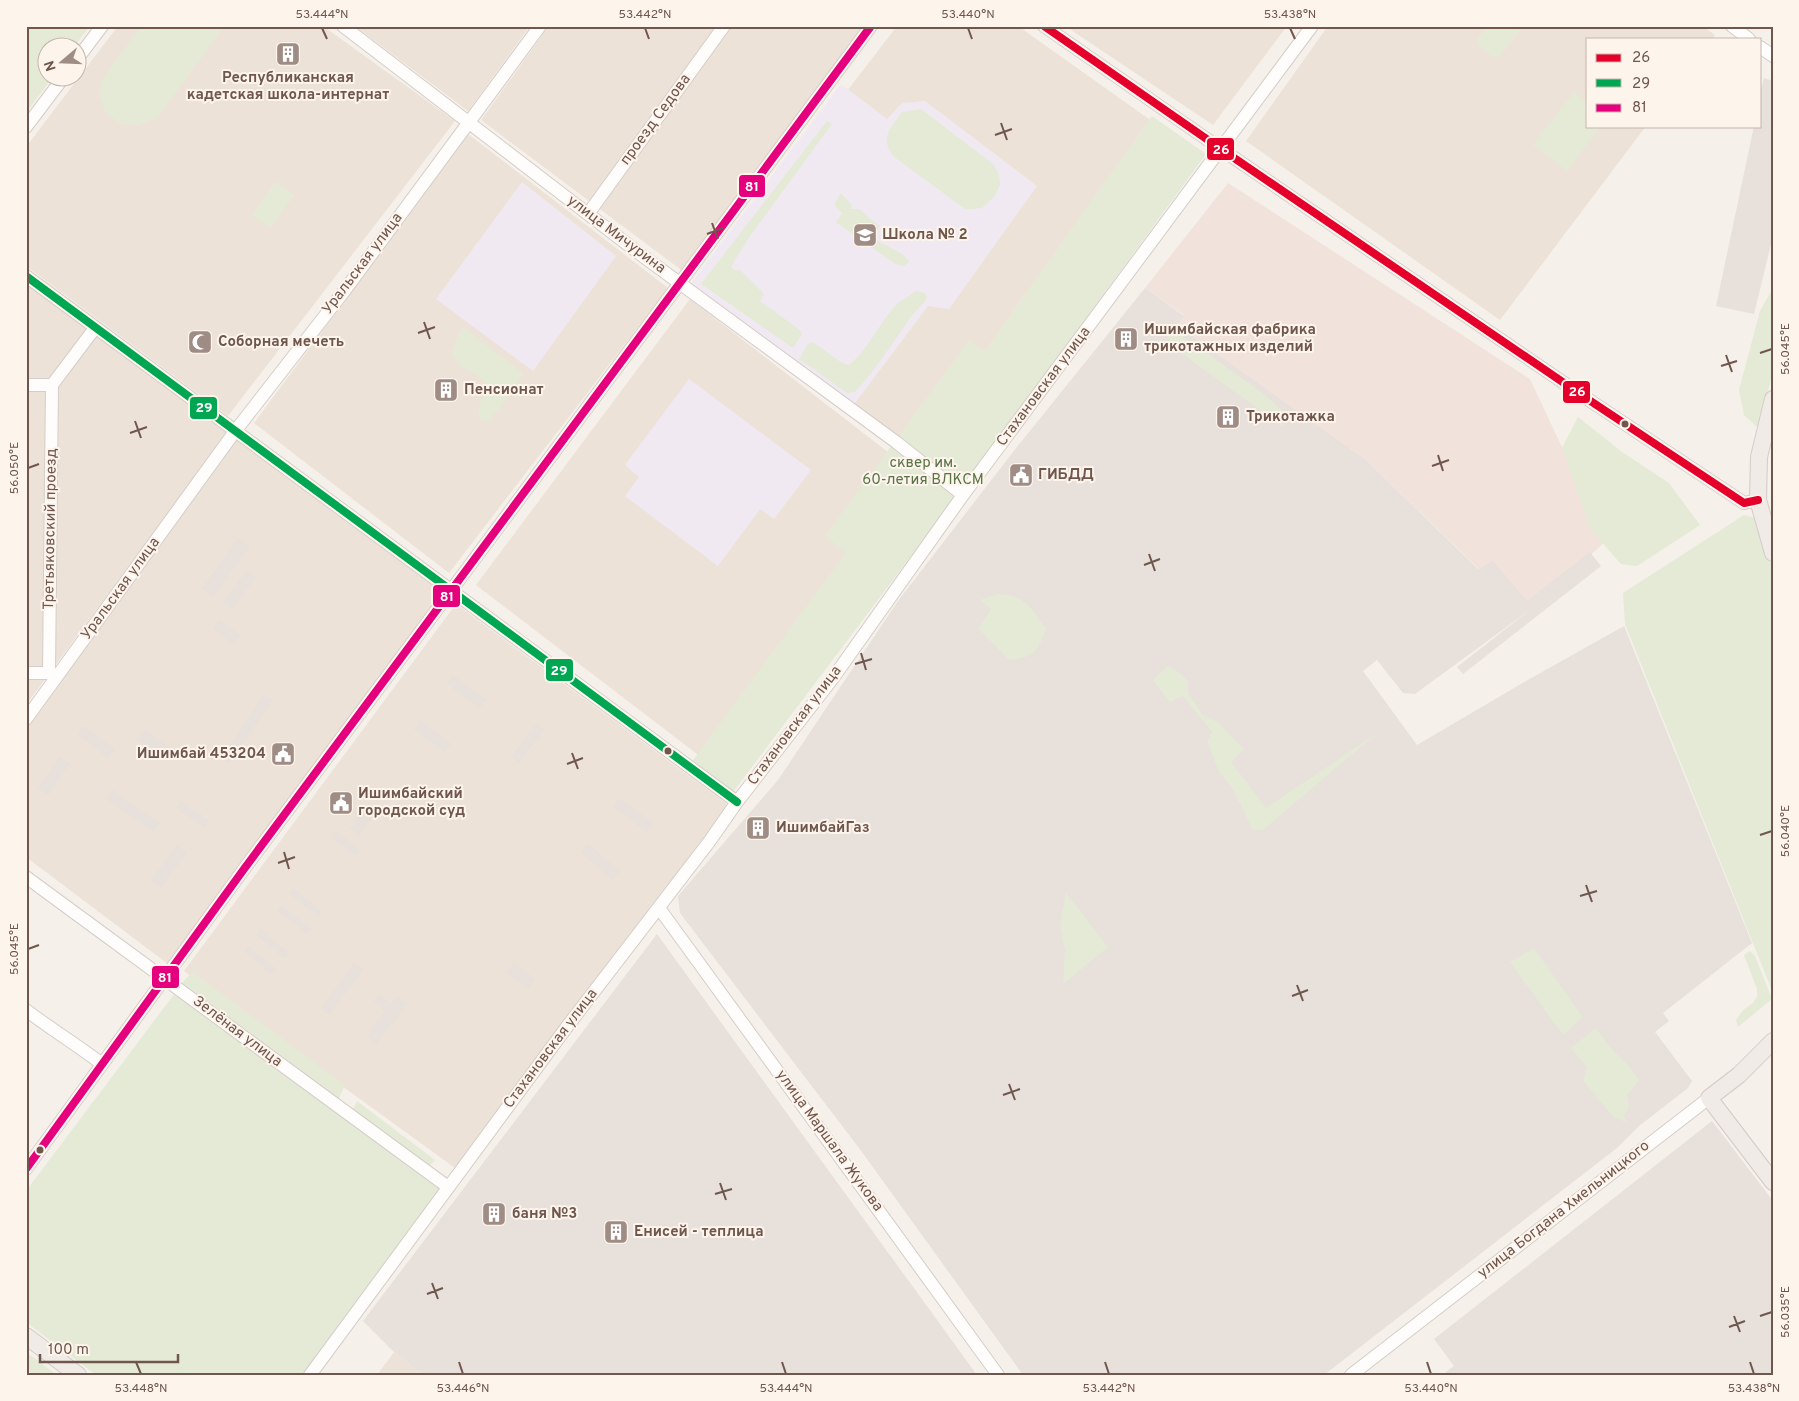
<svg xmlns="http://www.w3.org/2000/svg" width="1799" height="1401" font-family="Overpass,sans-serif">
	<style>
		.residential { fill: #ede2d8 }
		.commercial { fill: #f2e2dc }
		.industrial { fill: #e7e0db }
		.education { fill: #f1e9f1 }
		.green { fill: #e4ead6 }
		.lines { fill: none; stroke-linecap: round; stroke-linejoin: round }
		.minor-casing { stroke: #d4cdc9; stroke-width: 14 }
		.major-casing { stroke: #d3cbc7; stroke-width: 18 }
		.minor { stroke: #fefdfc; stroke-width: 12 }
		.major { stroke: #f0ebe6; stroke-width: 16 }
		.bus-1-casing { stroke: #fdf4ec; stroke-width: 11 }
		.bus-2-casing { stroke: #fdf4ec; stroke-width: 11 }
		.bus-3-casing { stroke: #fdf4ec; stroke-width: 11 }
		.bus-1 { stroke: #e4002b; stroke-width: 8 }
		.bus-2 { stroke: #00a651; stroke-width: 8 }
		.bus-3 { stroke: #e5007d; stroke-width: 8 }
		.ticks { fill: none; stroke: #70574e; stroke-width: 2 }
		.bus-dot { fill: #70574e; stroke: #fdf4ec; stroke-width: 2 }
		.labels { text-anchor: middle; dominant-baseline: central; stroke-width: 4; stroke-linejoin: round; paint-order: stroke }
		.poi-label { font-size: 15px; font-weight: bold; fill: #70574e; stroke: #fdf4ec; text-anchor: start }
		.street-label { font-size: 15px; fill: #70574e; stroke: #fdf4ec }
		.park-label { font-size: 15px; fill: #597447; stroke: #fdf4ec }
		.line-badge { stroke: #fdf4ec; stroke-width: 2 }
		.badge-label { font-size: 14px; text-anchor: middle; font-weight: bold; fill: #fff }
		.neatline { fill: none; stroke: #70574e; stroke-width: 2 }
		.ticks-label { font-size: 12px; text-anchor: middle; fill: #70574e }
	</style>
	<rect width="100%" height="100%" fill="#f5f0ea"/>
	<!-- residential -->
	<path class="residential" d="M118,26h205l132,95 -227,295 -202,-150v-119z
		M355,26h175l-62,85z
		M549,26h313l-178,246 -203,-152z
		M897,26h121l176,125 -242,329 -254,-195z
		M1065,26h222l-74,99z
		M1328,26h375l12,9 -3,4h-124v87h58l-146,194 -254,-179z
		M468,134l200,154 -219,285 -195,-150z
		M26,284l202,147 -202,274z
		M690,299l260,201 -215,283 -259,-198z
		M237,440l205,151 -274,373 -142,-107v-127z
		M456,604l275,203 -276,361 -271,-197z
		M394,1352l29,23h-46z"/>
	<!-- commercial -->
	<path class="commercial" d="M1228,183l302,196 76,162 -73,66 -54,-38 -113,-109 -189,-135 7,-10 -39,-27z"/>
	<!-- industrial -->
	<path class="industrial" d="M1764,78l9,3v155l-19,78 -38,-8 38,-180h6v-32z
		M1145,288l39,28 -7,9 189,135 112,109 15,-8 34,40 63,-49 11,14 -138,108 -6,-7 74,-58 -116,85 -12,-1 -26,-33 -14,11 54,74 109,-64 98,-55 128,317 -89,70 6,8 -14,11 37,49 -4,7 -49,38 -22,22 -293,227h-301l-164,-227 -179,-235 -2,-17 100,-116 120,-179 115,-149z
		M238,538l12,8 -37,51 -11,-9z
		M247,570l9,7 -24,33 -10,-7z
		M220,620l21,16 -7,9 -21,-16z
		M453,675l33,24 -6,9 -33,-24z
		M264,694l9,6 -44,64 -8,-6z
		M421,721l30,23 -7,8 -30,-22z
		M536,724l8,6 -25,33 -8,-6z
		M84,726l31,23 -7,9 -30,-24z
		M145,730l23,16 -7,10 -24,-16z
		M60,757l10,7 -22,31 -10,-7z
		M113,790l47,33 -7,9 -46,-33z
		M620,798l34,25 -7,9 -34,-25z
		M181,801l28,19 -5,8 -28,-20z
		M369,803l9,7 -19,25 -9,-7z
		M336,831l25,20 -5,6 -25,-20z
		M588,844l32,27 -7,9 -32,-27z
		M177,845l10,8 -26,34 -10,-7z
		M294,888l28,24 -4,5 -29,-24z
		M282,905l29,24 -5,5 -29,-24z
		M261,929l29,25 -5,5 -29,-24z
		M657,934l89,123 231,318h-554l-29,-23 -31,-31z
		M248,946l29,24 -5,5 -28,-24z
		M354,963l9,7 -34,45 -8,-7z
		M514,963l21,16 -7,10 -21,-16z
		M379,995l12,8 6,-6 10,7 -31,41 -9,-8 5,-6v-3l13,-17 -11,-9z
		M1712,1121l61,80v174h-331l12,-9 -20,-27z"/>
	<!-- education -->
	<path class="education" d="M841,84l46,35 15,-16 23,-2 112,85 -88,123 -21,-3 -76,101 -161,-124z
		M522,182l94,74 -83,115 -97,-72z
		M689,379l122,91 -37,49 -14,-10 -42,57 -93,-70 14,-19 -14,-12z"/>
	<!-- green -->
	<path class="green" d="M26,26h64l-16,21 -26,1v30h4l-26,35z
		M141,26h83l-66,91 -19,8 -18,-1 -15,-11 -6,-16 1,-15z
		M1487,26h36l-23,30 -8,1 -14,-12v-7z
		M1574,92l14,11v23h13l-34,45 -34,-26z
		M921,109l72,55 6,10 1,11 -6,12 -12,11 -10,1h-7l-72,-53c-14,-19 -2,-28 9,-44z
		M1152,116l54,38 -255,349 -218,289 -42,-29 155,-210 -21,-17 145,-197 14,13z
		M827,121l5,3 -84,115 -17,28 3,3h6l24,24 -4,7 40,29 2,4 -9,14 -92,-64z
		M275,182l19,13 -24,33 -18,-13z
		M841,193l10,11v5h9l9,9 11,8 -7,10c10,12 29,12 36,26l-5,4 -9,-2 -59,-42 6,-9 -8,-8z
		M1773,288v83l-13,53 -4,2 -12,-11 -5,-25 21,-79z
		M915,291l8,1 4,5c-4,9 -12,14 -17,21 -17,25 -34,51 -55,74l-8,1 -48,-34 9,-15 5,-2 29,21 7,2c19,-16 29,-39 44,-57 5,-7 15,-10 22,-17z
		M463,327l60,46 -21,33 -14,15 -8,-1c-5,-14 3,-22 10,-33l-11,-11 -18,-9 -9,-13 5,-16z
		M1167,330l14,5 79,56 22,19 1,17 -113,-82z
		M1578,417l44,35 47,31 31,42 -63,41 -16,-2 -30,-34 -29,-82z
		M1744,515l11,3 18,52v423l-148,-369 -2,-31z
		M998,594c27,1 34,15 48,35 -9,24 -12,28 -37,31l-31,-32 13,-19 -11,-9z
		M1168,666l12,7 8,8v12l15,22 16,8 25,26 -13,13 35,46 110,-74 -113,96h-11l-7,-17 -14,-27 -12,-14 -12,-31 5,-9 -29,-36 -13,6 -17,-22z
		M1066,893l42,54 -45,37 2,-34 -5,-25z
		M1534,948l48,68 -1,3 -18,16 -53,-73z
		M1750,951l5,5 17,43 -34,28 -2,-7 7,-10 10,-7 4,-6v-8l-13,-34z
		M192,972l153,113 -7,15 -157,-116z
		M175,993l266,198 -139,184h-206l-70,-53v-131z
		M1596,1028l17,23 15,14 11,15 -12,15 2,12 -5,8 2,7 -13,-5 -30,-37 4,-13 -16,-19z
		M357,1101l78,59 -5,5 -77,-56z
		M26,1352l31,23h-24l-7,-7z"/>
	<g class="lines">
		<defs>
			<path id="minor" d="M343,26l301,231 252,185 67,53
				M1044,26l177,123 365,249 158,105 14,-3
				M1732,26l17,13
				M1760,47l13,9
				M78,58l24,-32
				M26,127l37,-49
				M588,214l136,-188
				M26,276l711,526
				M26,385h26
				M52,385l43,-57
				M26,673h23l3,-288
				M26,719l210,-289 109,-140 195,-264
				M26,877l422,310
				M659,908l339,467
				M26,1010c25,19 51,35 76,54
				M26,1169l218,-300 627,-843
				M310,1375l256,-347 143,-186 28,-40 96,-124 130,-183 349,-469
				M1351,1375l358,-277"/>
			<path id="major" d="M1773,399l-14,58 -1,43 15,53
				M1773,1041l-34,34 -30,23 64,84
				M26,1336l52,39"/>
		</defs>
		<!-- minor casing -->
		<use href="#minor" class="minor-casing"/>
		<!-- major casing -->
		<use href="#major" class="major-casing"/>
		<!-- minor -->
		<use href="#minor" class="minor"/>
		<!-- major -->
		<use href="#major" class="major"/>
		<defs>
			<path id="bus-1" d="M1044,26l177,123 365,249 158,105 14,-3"/>
			<path id="bus-2" d="M26,276l711,526"/>
			<path id="bus-3" d="M26,1169l218,-300 627,-843"/>
		</defs>
		<!-- bus-1 casing -->
		<use href="#bus-1" class="bus-1-casing"/>
		<!-- bus-2 casing -->
		<use href="#bus-2" class="bus-2-casing"/>
		<!-- bus-3 casing -->
		<use href="#bus-3" class="bus-3-casing"/>
		<!-- bus-1 -->
		<use href="#bus-1" class="bus-1"/>
		<!-- bus-2 -->
		<use href="#bus-2" class="bus-2"/>
		<!-- bus-3 -->
		<use href="#bus-3" class="bus-3"/>
	</g>
	<!-- ticks -->
	<path class="ticks" d="M322,28l5,11M645,28l4,11M968,28l4,11M1290,28l5,11M1001,123l6,17M995,135l17,-6M712,223l6,16M707,234l16,-6M424,322l6,17M418,333l17,-6M1760,353l12,-4M1726,355l6,17M1721,366l16,-5M135,421l6,17M130,433l17,-6M1438,455l5,16M1432,466l17,-6M28,468l11,-4M1149,554l6,17M1144,565l16,-6M861,653l5,17M855,664l17,-5M572,753l6,16M567,764l16,-6M1760,835l12,-4M284,852l5,17M278,863l17,-6M1586,885l6,17M1580,896l17,-5M28,949l11,-4M1297,985l6,16M1292,996l16,-6M1009,1084l6,16M1003,1095l17,-6M720,1183l6,17M715,1194l17,-5M432,1283l6,16M427,1294l16,-6M1734,1316l6,16M1760,1316l12,-4M1729,1327l16,-6M136,1362l5,12M459,1362l4,12M782,1362l4,12M1105,1362l4,12M1427,1362l4,12M1750,1362l4,12"/>
	<!-- icons -->
	<defs>
		<symbol id="building-square" viewBox="-11 -11 22 22"><rect x="-9" y="-9" width="18" height="18" rx="4" fill="#9f8d85" stroke="#fdf4ec"/><path d="M-4-6H4V6H1V3H-1V6H-4ZM-2.5-4.3h1.7v1.8h-1.7ZM.8-4.3h1.7v1.8H.8ZM-2.5-1h1.7V.8h-1.7ZM.8-1h1.7V.8H.8Z" fill="#fff"/></symbol>
		<symbol id="school-square" viewBox="-11 -11 22 22"><rect x="-9" y="-9" width="18" height="18" rx="4" fill="#9f8d85" stroke="#fdf4ec"/><path d="M0-5L7-2L0 1L-7-2ZM-4 1L0 2.5L4 1V4Q0 6-4 4Z" fill="#fff"/></symbol>
		<symbol id="mosque-square" viewBox="-11 -11 22 22"><rect x="-9" y="-9" width="18" height="18" rx="4" fill="#9f8d85" stroke="#fdf4ec"/><path d="M3.5-4.9A6 6 0 1 0 3.5 4.9A5 5 0 1 1 3.5-4.9Z" fill="#fff"/></symbol>
		<symbol id="civic-square" viewBox="-11 -11 22 22"><rect x="-9" y="-9" width="18" height="18" rx="4" fill="#9f8d85" stroke="#fdf4ec"/><path d="M-.6-6.5H3V-4.5H.6V-3L4-1V1h2V6H-6V1h2V-1L-.6-3ZM-1.2 2.5V6h2.4V2.5Z" fill="#fff"/></symbol>
	</defs>
	<g fill-rule="evenodd">
		<use href="#building-square" x="274" y="40" width="28" height="28"/>
		<use href="#school-square" x="851" y="221" width="28" height="28"/>
		<use href="#building-square" x="1112" y="325" width="28" height="28"/>
		<use href="#mosque-square" x="186" y="328" width="28" height="28"/>
		<use href="#building-square" x="432" y="376" width="28" height="28"/>
		<use href="#building-square" x="1214" y="403" width="28" height="28"/>
		<use href="#civic-square" x="1007" y="461" width="28" height="28"/>
		<use href="#civic-square" x="269" y="740" width="28" height="28"/>
		<use href="#civic-square" x="327" y="789" width="28" height="28"/>
		<use href="#building-square" x="744" y="814" width="28" height="28"/>
		<use href="#building-square" x="480" y="1200" width="28" height="28"/>
		<use href="#building-square" x="602" y="1218" width="28" height="28"/>
	</g>
	<!-- markers -->
	<g class="bus-dot">
		<circle cx="1625" cy="424" r="4.5"/>
		<circle cx="668" cy="751" r="4.5"/>
		<circle cx="40" cy="1150" r="4.5"/>
	</g>
	<g class="labels">
		<!-- poi labels -->
		<g class="poi-label">
			<text x="288" y="78" text-anchor="middle">Республиканская<tspan x="288" dy="17">кадетская школа-интернат</tspan></text>
			<text x="882" y="235">Школа № 2</text>
			<text x="1144" y="330">Ишимбайская фабрика<tspan x="1144" dy="17">трикотажных изделий</tspan></text>
			<text x="218" y="342">Соборная мечеть</text>
			<text x="464" y="390">Пенсионат</text>
			<text x="1246" y="417">Трикотажка</text>
			<text x="1038" y="475">ГИБДД</text>
			<text x="266" y="754" text-anchor="end">Ишимбай 453204</text>
			<text x="358" y="794">Ишимбайский<tspan x="358" dy="17">городской суд</tspan></text>
			<text x="776" y="828">ИшимбайГаз</text>
			<text x="512" y="1214">баня №3</text>
			<text x="634" y="1232">Енисей - теплица</text>
		</g>
		<!-- street labels -->
		<g class="street-label">
			<text transform="translate(656 120) rotate(-54)">проезд Седова</text>
			<text transform="translate(616 235) rotate(37)">улица Мичурина</text>
			<text transform="translate(363 264) rotate(-53)">Уральская улица</text>
			<text transform="translate(1044 387) rotate(-53)">Стахановская улица</text>
			<text transform="translate(51 529) rotate(-89)">Третьяковский проезд</text>
			<text transform="translate(121 589) rotate(-54)">Уральская улица</text>
			<text transform="translate(795 726) rotate(-53)">Стахановская улица</text>
			<text transform="translate(237 1032) rotate(37)">Зелёная улица</text>
			<text transform="translate(551 1049) rotate(-53)">Стахановская улица</text>
			<text transform="translate(829 1141) rotate(54)">улица Маршала Жукова</text>
			<text transform="translate(1564 1210) rotate(-38)">улица Богдана Хмельницкого</text>
		</g>
		<!-- park labels -->
		<g class="park-label">
			<text x="923" y="463">сквер им.<tspan x="923" dy="17">60-летия ВЛКСМ</tspan></text>
		</g>
	</g>
	<g class="line-badge">
		<rect x="1206" y="137" width="29" height="24" rx="5" fill="#e4002b"/>
		<rect x="738" y="174" width="28" height="24" rx="5" fill="#e5007d"/>
		<rect x="1562" y="380" width="29" height="24" rx="5" fill="#e4002b"/>
		<rect x="189" y="396" width="29" height="24" rx="5" fill="#00a651"/>
		<rect x="432" y="584" width="29" height="24" rx="5" fill="#e5007d"/>
		<rect x="545" y="658" width="29" height="24" rx="5" fill="#00a651"/>
		<rect x="151" y="965" width="29" height="24" rx="5" fill="#e5007d"/>
	</g>
	<g class="badge-label">
		<text x="1221" y="154">26</text>
		<text x="752" y="191">81</text>
		<text x="1577" y="396">26</text>
		<text x="204" y="412">29</text>
		<text x="447" y="601">81</text>
		<text x="559" y="675">29</text>
		<text x="165" y="982">81</text>
	</g>
	<!-- border -->
	<rect width="1799" height="1401" fill="none" stroke="#fdf4ec" stroke-width="55"/>
	<!-- legend -->
	<rect x="1586" y="38" width="175" height="90" fill="#fdf4ec" stroke="#c5b5ad"/>
	<rect x="1596" y="54" width="25" height="8" fill="#e4002b" stroke="#c5b5ad"/>
	<text x="1632" y="62" font-size="15" fill="#70574e">26</text>
	<rect x="1596" y="79" width="25" height="8" fill="#00a651" stroke="#c5b5ad"/>
	<text x="1632" y="88" font-size="15" fill="#70574e">29</text>
	<rect x="1596" y="104" width="25" height="8" fill="#e5007d" stroke="#c5b5ad"/>
	<text x="1632" y="112" font-size="15" fill="#70574e">81</text>
	<!-- north arrow -->
	<g transform="translate(62 62) rotate(251)"><circle r="24" fill="#fdf4ec" stroke="#c5b5ad"/>
	<path d="M0-4L9 19L0 12L-9 19Z" fill="#9f8d85"/>
	<text y="-8" font-size="14" font-weight="bold" text-anchor="middle" fill="#70574e">N</text>
	</g>
	<!-- scale -->
	<path d="M40 1354v8h138v-8" fill="none" stroke="#70574e" stroke-width="2.5"/>
	<text x="48" y="1354" font-size="15" fill="#70574e" stroke="#fdf4ec" stroke-width="4" paint-order="stroke">100 m</text>
	<rect x="28" y="28" width="1744" height="1346" class="neatline"/>
	<g class="ticks-label">
		<text x="322" y="18">53.444°N</text>
		<text x="645" y="18">53.442°N</text>
		<text x="968" y="18">53.440°N</text>
		<text x="1290" y="18">53.438°N</text>
		<text transform="translate(1785 349) rotate(-90)" y="4">56.045°E</text>
		<text transform="translate(14 468) rotate(-90)" y="4">56.050°E</text>
		<text transform="translate(1785 831) rotate(-90)" y="4">56.040°E</text>
		<text transform="translate(14 949) rotate(-90)" y="4">56.045°E</text>
		<text transform="translate(1785 1312) rotate(-90)" y="4">56.035°E</text>
		<text x="141" y="1392">53.448°N</text>
		<text x="463" y="1392">53.446°N</text>
		<text x="786" y="1392">53.444°N</text>
		<text x="1109" y="1392">53.442°N</text>
		<text x="1431" y="1392">53.440°N</text>
		<text x="1754" y="1392">53.438°N</text>
	</g>
</svg>
